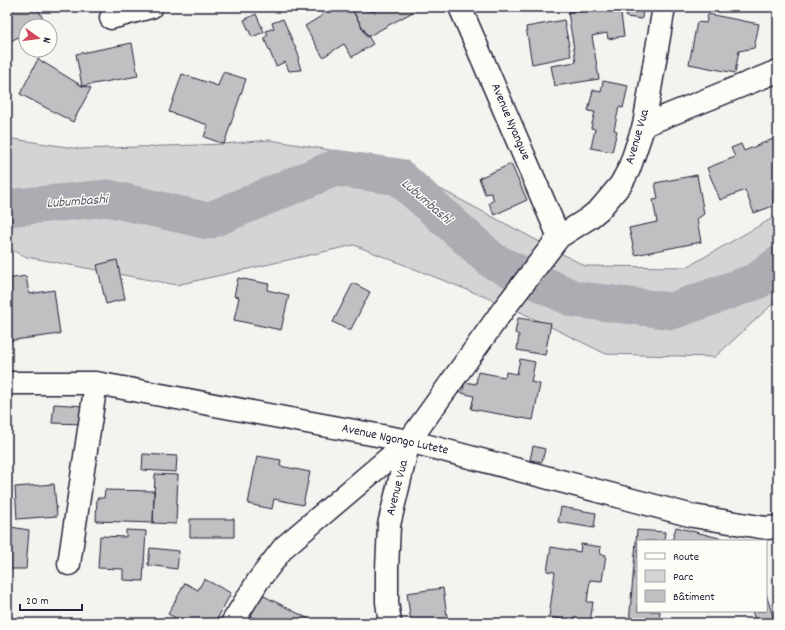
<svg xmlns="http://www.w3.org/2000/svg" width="785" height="630" font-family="Dekko,sans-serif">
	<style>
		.green { fill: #d5d4d5; stroke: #7c7b88 }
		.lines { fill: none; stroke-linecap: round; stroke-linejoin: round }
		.river { stroke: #acacb2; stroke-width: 37 }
		.building { fill: #c0bfc2; stroke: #22223b }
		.minor-casing { stroke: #22223b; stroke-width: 25 }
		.minor { stroke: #fdfcf7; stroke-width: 22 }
		.labels { text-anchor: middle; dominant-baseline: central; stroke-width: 3; stroke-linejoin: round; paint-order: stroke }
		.street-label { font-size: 13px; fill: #22223b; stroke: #fdfcf7 }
		.water-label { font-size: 14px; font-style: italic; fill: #59596b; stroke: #fdfcf7 }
	</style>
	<rect width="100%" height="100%" fill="#f4f3ef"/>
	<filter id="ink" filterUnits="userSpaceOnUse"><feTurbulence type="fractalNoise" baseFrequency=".025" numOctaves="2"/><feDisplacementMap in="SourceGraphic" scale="8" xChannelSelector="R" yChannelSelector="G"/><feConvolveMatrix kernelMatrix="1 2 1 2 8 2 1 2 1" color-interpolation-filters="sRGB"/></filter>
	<g filter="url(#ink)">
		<!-- green -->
		<path class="green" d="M7,138l73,11 144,-5 46,-4 114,19 201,107 102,1 91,-52v84l-63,58 -109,-3 -98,-48 -154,-61 -177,40 -150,-28 -20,-9z"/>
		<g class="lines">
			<!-- river -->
			<path class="river" d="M7,208l101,-10 100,23 127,-53 64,9 94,84 81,38 98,12 85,-30 21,-16"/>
		</g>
		<!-- building -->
		<path class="building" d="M19,7h18l8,16 -5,3h-14v7l-19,10v-30z
			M327,7h23l23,37 -21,13 -8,-13 -21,13 -18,-31 18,-11 -3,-4z
			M351,7h18l3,5 9,-5h41l-55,30z
			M600,7h20l4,29 -16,3 -1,-6 -15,3 7,43 -44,7 -4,-20 25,-4 -8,-50z
			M627,7h16l-1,12 -16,-2z
			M256,14l8,18 -12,5 -8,-17z
			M708,14l51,10 -5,24 -15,3 -4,22 -46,-9 8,-42 9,1z
			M283,19l16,37 -1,4 3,10 -12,1 -4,-9 -9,4 -12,-28 4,-3 -2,-4 8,-3 -2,-5z
			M564,20l7,36 -39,8 -6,-37z
			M132,43l6,33 -56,10 -6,-32z
			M38,59l44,27 9,2 -18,34 -53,-28z
			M223,72l23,7 -22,65 -20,-7 4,-12 -39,-13 13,-38 36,12z
			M603,81l25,5 -5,22 -4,-1 -5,23 3,1 -5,21 -21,-4 4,-19 -4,-1 4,-16 -7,-1 5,-21 8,2z
			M773,139l5,13v34l-5,3v17l-19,7 -9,-23 -25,10 -13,-32 28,-11 -4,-9 10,-4 3,7z
			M511,164l16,36 -33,15 -5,-12 5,-3 -3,-7 -6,1 -6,-16z
			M697,175l7,39 -7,5 4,23 -66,13 -6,-27 28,-6 -4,-22 5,-1 -3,-16z
			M117,260l8,39 -19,5 -9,-39z
			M26,276l3,18 25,-4 6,44 -53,7v-62z
			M238,278l31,6 -2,6 22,5 -8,35 -47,-10 5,-23 -5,-1z
			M353,283l17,9 -20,39 -17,-9z
			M518,318l33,5 -6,32 -28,-5 2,-15 -4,-2z
			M520,359l15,3 -4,20 9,2 -7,36 -62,-11 3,-13 -12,-3 3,-11 11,2 2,-12 27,5 1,-5 11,2z
			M54,404l31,2 -1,18 -32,-1z
			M533,446l12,3 -3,13 -12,-2z
			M143,454l34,2 -1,16 -34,-2z
			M257,456l24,4 -1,6 30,6 -7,33 -29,-6 -2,10 -24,-5z
			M155,474l23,1 -2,49 -23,-1z
			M54,484l3,32 -40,3 -2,-32z
			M105,490l49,1 -1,32 -57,-2 1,-23h7z
			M561,507l35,6 -2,15 -36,-6z
			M7,517h4v10l18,3 -3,39h-19z
			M190,519h44v18h-44z
			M676,527l55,14h-59z
			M126,530l20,1 -3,50 -20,-1v-11l-25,-1 2,-32 26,1z
			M637,530l28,2 -1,9h-26v70h22l-1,12h-30z
			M581,544l20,3 -1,7 6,1 -4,26 -12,-1 -3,22h6l-3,21 -41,-6 6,-45 -8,-1 4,-24 29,5z
			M150,548l29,3 -2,18 -29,-4z
			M204,579l27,14 -16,30h-29l-18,-9 17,-31 13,7z
			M443,588l5,35h-37l-4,-30z
			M260,594l57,29h-53l-15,-8z
			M766,594l9,29h-19l-4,-12h14z
			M70,618l17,5h-19z"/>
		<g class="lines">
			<defs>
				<path id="minor" d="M460,7l99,230
					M111,18l40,-11
					M644,125l134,-54
					M7,383h89l313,58 284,75 73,12 12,-1
					M69,564l27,-181
					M232,623l26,-42 26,-34 125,-106
					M390,623l-3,-21v-33l2,-44 20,-84 94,-131 56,-73 30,-19 11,-9 21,-25 8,-15 15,-44 20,-118"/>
			</defs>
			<!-- minor casing -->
			<use href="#minor" class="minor-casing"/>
			<!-- minor -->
			<use href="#minor" class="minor"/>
		</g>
	</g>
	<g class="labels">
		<!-- street labels -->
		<g class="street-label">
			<text transform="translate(510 122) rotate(67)">Avenue Nyangwe</text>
			<text transform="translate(638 137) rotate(-74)">Avenue Vua</text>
			<text transform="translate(395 440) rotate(12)">Avenue Ngongo Lutete</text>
			<text transform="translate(398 488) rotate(-76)">Avenue Vua</text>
		</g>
		<!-- water labels -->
		<g class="water-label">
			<text transform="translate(77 202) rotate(-4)">Lubumbashi</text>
			<text transform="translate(426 202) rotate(41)">Lubumbashi</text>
		</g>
	</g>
	<!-- margin -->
	<rect width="785" height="630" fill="none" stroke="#fdfcf7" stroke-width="24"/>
	<rect x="12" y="12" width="761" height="606" fill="none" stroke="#22223b" stroke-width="1.5" filter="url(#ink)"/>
	<!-- legend -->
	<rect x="637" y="540" width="130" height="72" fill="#fdfcf7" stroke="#a5a5ac"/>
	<rect x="645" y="553" width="20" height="6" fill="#fdfcf7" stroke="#a5a5ac"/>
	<text x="673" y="560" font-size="12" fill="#22223b">Route</text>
	<rect x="645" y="570" width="20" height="12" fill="#d5d4d5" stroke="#a5a5ac"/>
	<text x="673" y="580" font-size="12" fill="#22223b">Parc</text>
	<rect x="645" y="590" width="20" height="12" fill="#c0bfc2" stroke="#a5a5ac"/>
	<text x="673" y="600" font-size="12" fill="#22223b">Bâtiment</text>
	<!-- north arrow -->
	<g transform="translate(38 38) rotate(104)"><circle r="19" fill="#fdfcf7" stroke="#a5a5ac"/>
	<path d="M0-3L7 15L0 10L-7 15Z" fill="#d1495b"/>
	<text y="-6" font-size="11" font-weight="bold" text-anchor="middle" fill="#22223b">N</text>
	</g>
	<!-- scale -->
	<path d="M20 604v6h62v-6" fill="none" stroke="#22223b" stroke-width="2"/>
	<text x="26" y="604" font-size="12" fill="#22223b" stroke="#fdfcf7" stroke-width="3" paint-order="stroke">20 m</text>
</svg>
